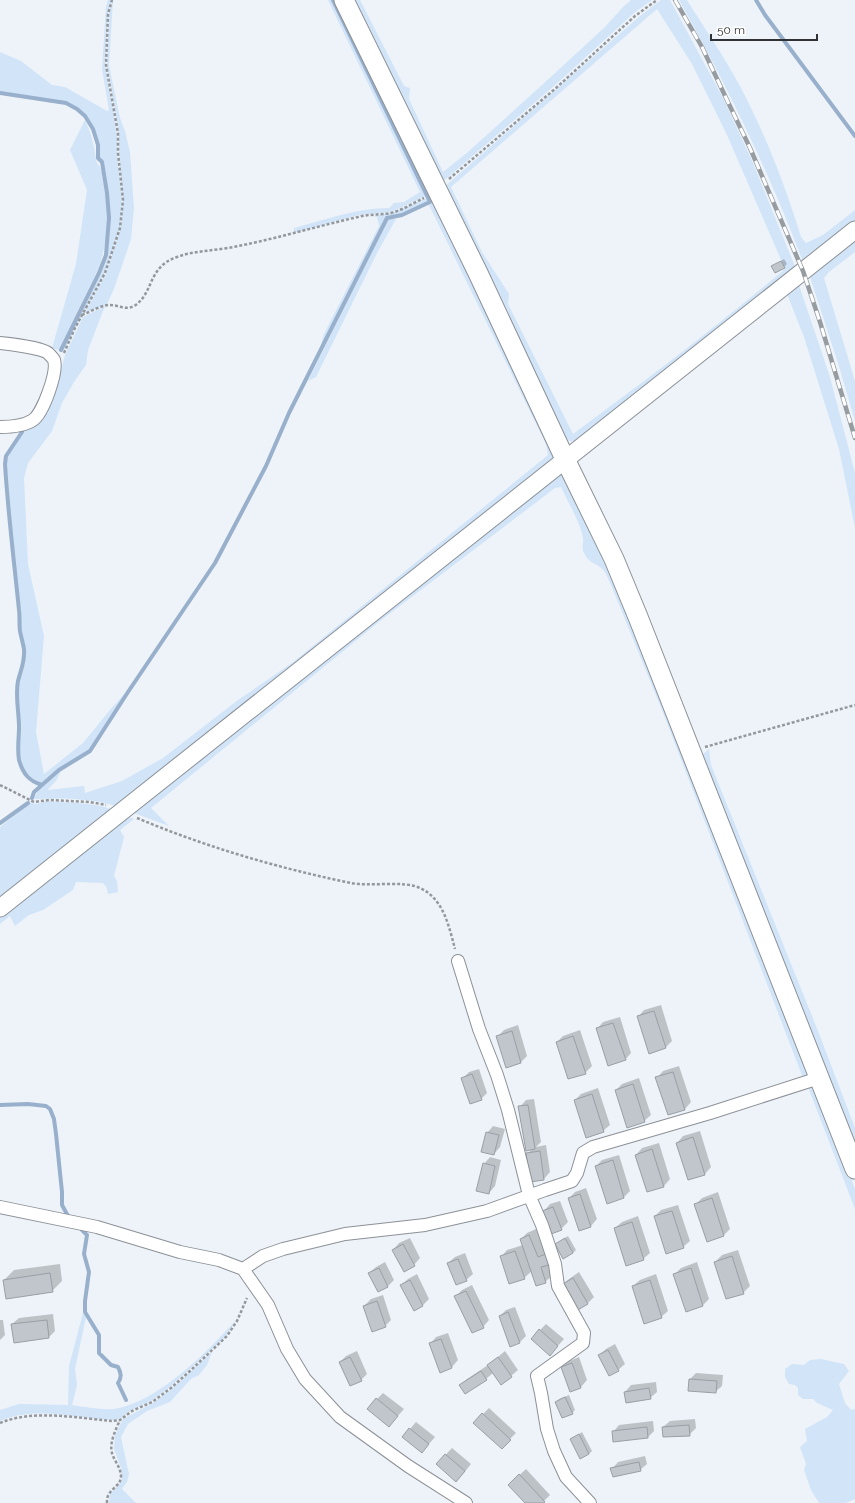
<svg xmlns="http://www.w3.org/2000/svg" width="855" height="1503" font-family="Raleway,sans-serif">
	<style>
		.green { fill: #d1e4f8; fill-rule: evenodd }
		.shadow { fill: #0003 }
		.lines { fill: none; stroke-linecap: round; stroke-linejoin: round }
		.stream { stroke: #98b0cb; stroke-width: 4 }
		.building { fill: #c1c6cc; stroke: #999fa5 }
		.minor-casing { stroke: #8c9197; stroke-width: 14 }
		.secondary-casing { stroke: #8c9197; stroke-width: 19 }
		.primary-casing { stroke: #8c9197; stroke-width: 21 }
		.path { stroke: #94989c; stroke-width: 2.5; stroke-dasharray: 3 2; stroke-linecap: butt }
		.minor { stroke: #fff; stroke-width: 12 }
		.secondary { stroke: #fff; stroke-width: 17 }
		.primary { stroke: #fff; stroke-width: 19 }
		.rail-casing { stroke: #979ca0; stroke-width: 4.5 }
		.rail { stroke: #fff; stroke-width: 3; stroke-dasharray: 9; stroke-linecap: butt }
	</style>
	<rect width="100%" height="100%" fill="#edf3f9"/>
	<!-- green -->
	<path class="green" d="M108,0h4l-4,14 -3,51 12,68v20l5,47 -2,28 -15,45 -42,79 -1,-1 38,-75 7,-20 3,-22 -2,-41 -6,-31 -3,-4v-13l-6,-17 -8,-12 -8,-7 -11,-6 -66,-11v-40l21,9 31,24 13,2 42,24 2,-1 -7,-41 4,-62z
		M113,0l-4,65 11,53 5,13 5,21 4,56 -3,31 -17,50 -7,15 -22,9 21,-39 15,-46 2,-28 -4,-47v-20l-12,-68 2,-51z
		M328,0h4l3,7 91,189 -35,16 -32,3 -65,18v-5c30,-8 63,-20 95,-20l5,-5 10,-1 16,-10z
		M349,0h11l44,86 6,2 -1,11 34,73 25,-20 74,-67 63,-58 18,-20 8,-7h21l-18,13 -80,73 -114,98z
		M661,0h9l53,98 30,65 43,106 -220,172h-7l-6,-6 -120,-247 197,-172zM657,9l35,55 35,71 58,134c-69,58 -140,112 -212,165l-65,-130 1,-10 -27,-42 -31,-65z
		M679,0h8c18,29 38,58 54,88 25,48 44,97 60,149l5,6 17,-8 32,-25v16l-52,36c-34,-91 -77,-178 -124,-262z
		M85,120c6,13 9,25 11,39 0,3 2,5 4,8 2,5 3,12 4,18 6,27 4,56 -5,82l-40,83 -7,-2 24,-84 11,-74 -17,-40z
		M434,194l122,260 -2,4 -435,349c-27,-9 -57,-9 -85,-8l3,-7 24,-21 -5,10 -7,7 -1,2 36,-4 1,7 37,-12 41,-23 75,-58 54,-37 256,-208 -2,-11 -117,-239 3,-2 -3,-6z
		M427,198l2,4 -28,12 -15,3 -68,138 6,-21 55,-108 -2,-9 -5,-1 19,-3z
		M388,219h8l-19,34 -61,124 -8,4z
		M855,239v13l-26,20 -5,6 31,103v40l-17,-58 -29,-89z
		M799,285l31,92 25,96v55l-16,-79 -35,-112 -17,-43z
		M105,306l-17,44 -2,15 -12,17 -12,21 -10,28 -24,32 -4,15 4,86 16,72 -8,96 8,42 39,-31 27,-33 17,-19 -38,59 -30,20 -16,14 -11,-3 -4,-5 -8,-15 -2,-10 2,-11v-16l-3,-28 2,-15 4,-10 2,-10v-13l-4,-17 -1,-20 -7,-64 -7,-83 1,-8 16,-24 13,-9 8,-10 15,-35 6,-23 18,-38z
		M563,473l47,96 198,503v5l-5,1 -139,-363 -53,-130c-3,-6 -5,-14 -11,-18 -7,-5 -11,-4 -16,-14 -3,-5 0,-9 -1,-15 -3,-17 -15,-35 -22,-51l-6,1 -175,133 -229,187 18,18 -35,-13 184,-150 236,-188z
		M709,749l2,16 107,266 37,97v22l-153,-395z
		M47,801c22,2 47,1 67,9l-114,92v-75l31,-25 5,2z
		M126,816l8,3 -14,11 4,7 -10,39 3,5 1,11 -10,2 -1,-6 -4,-5 -27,-1 -3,8 -30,20 -14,5 -14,11 -5,-10 -10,8v-10z
		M813,1086l2,2 40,101v20l-47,-122z
		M83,1313l3,4 -11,52 2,16 -5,20c12,2 30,5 42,4 44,-7 93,-57 122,-89l-10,16 -56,51 -19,14 -20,9 -11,9 -8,1c-36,-2 -77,-14 -112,1v-11l19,-6 49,1 1,-39z
		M212,1352l-5,13 -8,10 -8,4 -21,23 -23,9 -19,13 -7,13 8,37 -2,8 -5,7 14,14h-27l1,-9 8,-8 4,-7 -1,-11 -7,-19 1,-14 8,-16 30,-16 20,-15z
		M821,1359l23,5 5,7 -10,13 6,19 6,7 4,-1v90l-9,4h-27l-8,-13 -7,-20 2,-6 -6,-17 7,-6 -2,-12 22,-12 6,-7 -16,-7 -4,-4h-10l-5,-4v-7l-3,-3 -6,-1 -4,-7v-8l7,-5 12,1 6,-5z"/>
	<!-- shadow -->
	<path class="shadow" d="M784,259l3,5 -3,3 -11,-1z
		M661,1005l11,36 -6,6 -17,6 -11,-36 6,-7z
		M620,1017l11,36 -6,7 -28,-31 6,-7z
		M518,1025l9,31 -6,6 -14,4 -9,-30 6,-6z
		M580,1030l12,36 -7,7 -28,-31 6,-6z
		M679,1066l12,36 -6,7 -17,5 -11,-36 6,-7z
		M479,1069l8,24 -6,6 -19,-20 7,-7z
		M639,1078l12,37 -7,6 -28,-31 6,-6z
		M598,1088l12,37 -7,6 -28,-31 6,-6z
		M534,1099l7,43 -5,5 10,-2 4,27 -6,7 -17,-25 5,-5 -12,-42 6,-7z
		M493,1126l12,3 -5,18 -6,7 -7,-21z
		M700,1131l11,36 -6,7 -17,5 -11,-36 6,-7z
		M659,1143l11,36 -6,7 -16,5 -12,-36 6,-7z
		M619,1155l11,36 -6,6 -16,6 -12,-37 6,-6z
		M490,1157l11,3 -6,26 -6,7 -5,-29z
		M586,1188l11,31 -6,7 -22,-28 6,-6z
		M718,1192l12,37 -6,6 -28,-31 6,-6z
		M560,1201l8,21 -7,7 -17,-18 6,-7z
		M678,1205l12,36 -7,6 -28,-31 6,-6z
		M638,1216l12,37 -7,6 -28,-31 7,-6z
		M536,1229l8,22 8,-2 -4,15 4,12 -7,6 -13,-11 -8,7 -23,-21 6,-7 16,-5 -2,-6 6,-6z
		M568,1236l8,14 -3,3 -17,-9z
		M410,1238l10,20 -6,7 -21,-15 6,-7z
		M738,1250l12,36 -7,7 -28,-31 7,-7z
		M465,1253l8,21 -7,6 -18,-17 7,-6z
		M385,1262l9,18 -6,6 -10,5 -9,-18 7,-6z
		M697,1262l12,37 -6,6 -28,-31 6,-6z
		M60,1264l2,17 -10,10 -48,-11 10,-10z
		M579,1272l15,25 -6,6 -26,-18 7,-6z
		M417,1274l12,25 -6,6 -9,5 -13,-25 7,-6z
		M656,1274l12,37 -7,6 -28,-31 7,-6z
		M472,1285l17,35 -6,7 -28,-30 7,-7z
		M383,1295l8,25 -6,6 -21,-20 7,-7z
		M515,1307l11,29 -7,7 -19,-27 6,-6z
		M53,1314l2,17 -6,6 -37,-13 7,-6z
		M0,1320h3l2,15 -5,5z
		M546,1324l18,15 -8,9 -16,-18z
		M448,1333l10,27 -6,7 -11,4 -11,-27 6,-7z
		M615,1344l10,20 -7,6 -19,-15 7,-6z
		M357,1351l10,23 -6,6 -21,-18 6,-6z
		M505,1351l13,19 -7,6 -18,-3 -7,6 -26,6 7,-6 21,-14z
		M579,1357l8,23 -6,7 -10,3 -9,-23 7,-6z
		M696,1373l27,2 -1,11 -7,6 -25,-13z
		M656,1382l1,10 -7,6 -25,-6 6,-7z
		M383,1393l21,16 -15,17 -12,-27z
		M569,1395l6,15 -3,3 -16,-11 3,-3z
		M489,1408l27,25 -8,8 -25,-27z
		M695,1419l1,9 -7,7 -26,-8 7,-6z
		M653,1421l1,10 -6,6 -35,-5 6,-7z
		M416,1422l19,15 -13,15 -19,-15z
		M582,1432l10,19 -3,3 -17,-15z
		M452,1448l19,16 -8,10 -26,-10z
		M645,1456l2,8 -7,6 -28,-1 6,-7z
		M526,1469l24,26 -8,8h-15l-18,-18z"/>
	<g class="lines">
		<!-- stream -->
		<path class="stream" d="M756,0l9,15 90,121
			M0,93l66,10 11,6 8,7 8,13 5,16v13l4,4 5,31 2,25 -3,37 -7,18 -38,77
			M22,432l-16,24 -1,8c3,49 9,97 14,146 1,7 0,14 1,21 1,6 3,12 4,18 1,13 -3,20 -6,32 -3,15 1,31 1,46 0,11 -2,22 0,33 4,14 10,21 23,25
			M32,798l2,-6 25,-22 31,-19 38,-59 87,-129 51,-97 23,-53 98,-195 15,-3 28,-13 -97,-202
			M0,823l28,-20
			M0,1105l28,-1 18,2 4,3 4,10 2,15 6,58v13l6,11
			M82,1230l5,5 -3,19 5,18 -4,29v11l14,23v18l12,12 7,2c3,6 4,10 0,16l8,17"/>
	</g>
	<!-- building -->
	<path class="building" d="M781,261l4,7 -10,5 -4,-7z
		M654,1011l12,37 -17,6 -12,-38z
		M613,1023l13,37 -18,6 -12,-38z
		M512,1031l9,32 -15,5 -10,-32z
		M573,1036l13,38 -18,5 -12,-37z
		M673,1072l12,38 -17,5 -13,-38z
		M472,1074l10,26 -12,4 -9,-26z
		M633,1084l12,38 -18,6 -12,-38z
		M592,1094l12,38 -18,6 -12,-38z
		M528,1105l7,44 -9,2 -8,-45z
		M486,1132l13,3 -5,20 -13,-3z
		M693,1137l12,38 -17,5 -12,-37z
		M652,1149l12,38 -17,5 -12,-37z
		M540,1151l4,29 -14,2 -4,-29z
		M613,1160l11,38 -17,6 -12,-38z
		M483,1163l12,3 -6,28 -13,-3z
		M580,1194l11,33 -12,4 -11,-33z
		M712,1198l12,38 -17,6 -13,-38z
		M553,1207l9,23 -11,4 -9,-23z
		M672,1211l12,37 -18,6 -12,-38z
		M632,1222l12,38 -18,6 -12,-38z
		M529,1235l9,22 8,-3 3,11 -8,2 5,16 -10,3 -16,-47z
		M565,1238l8,15 -10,6 -8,-15z
		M403,1244l12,22 -11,6 -12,-22z
		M515,1251l10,28 -16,5 -9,-28z
		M732,1256l12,38 -18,5 -12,-37z
		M458,1259l9,22 -11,4 -9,-22z
		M379,1268l9,19 -10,5 -10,-19z
		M691,1268l12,38 -17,6 -13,-38z
		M50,1273l3,19 -47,7 -3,-19z
		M573,1278l15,26 -12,7 -15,-26z
		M410,1280l13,26 -9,5 -14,-26z
		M650,1280l12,38 -18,6 -12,-38z
		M466,1291l18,37 -12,5 -18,-37z
		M377,1301l9,26 -14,5 -9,-26z
		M508,1312l12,31 -10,4 -11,-31z
		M47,1320l2,18 -35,5 -3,-19z
		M539,1329l19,17 -8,10 -19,-17z
		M441,1339l11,29 -12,5 -11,-30z
		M608,1350l11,21 -10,5 -11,-21z
		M350,1357l12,24 -12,5 -11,-24z
		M498,1357l14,20 -11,8 -14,-20z
		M572,1363l9,25 -11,4 -9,-25z
		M481,1371l6,9 -22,14 -6,-9z
		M689,1379l28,2 -1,12 -28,-2z
		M649,1388l2,11 -25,4 -2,-11z
		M565,1397l8,17 -11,4 -7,-16z
		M376,1398l22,18 -9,11 -22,-18z
		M482,1413l29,27 -9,9 -29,-26z
		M689,1425l1,11 -27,1 -1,-10z
		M647,1427l1,11 -35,4 -1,-11z
		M409,1428l20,16 -7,9 -20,-16z
		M579,1434l10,20 -9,5 -10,-20z
		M445,1454l20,17 -9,11 -20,-18z
		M639,1462l2,9 -28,6 -3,-9z
		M519,1474l26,28 -2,1h-18l-17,-18z"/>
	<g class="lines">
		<defs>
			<path id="minor" d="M0,343c10,1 42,5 48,10 2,2 5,5 6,7 4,12 -11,53 -21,60 -9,6 -23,7 -33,7
				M458,961l21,68 18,46 11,35 21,85 13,30 13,39 3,22 26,47 -1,10 -46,33 4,17 6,36 7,22 12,26 24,26
				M0,1207l97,20 83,25 39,8 24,9 25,36 19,44 18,30 35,38 68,49 58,37
				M243,1269l20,-13 20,-7 62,-15 80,-9 62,-14 58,-21 27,-9 5,-8 6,-20 10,-6 117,-34 109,-35"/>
			<path id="secondary" d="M0,908l855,-678"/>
			<path id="primary" d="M344,0l134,273 87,186 49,100 24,58 217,552"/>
		</defs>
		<!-- minor casing -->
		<use href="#minor" class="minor-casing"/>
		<!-- secondary casing -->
		<use href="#secondary" class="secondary-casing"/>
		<!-- primary casing -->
		<use href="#primary" class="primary-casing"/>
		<!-- path -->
		<path class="path" d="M449,179l107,-91 79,-72 22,-16
			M82,315c8,-3 17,-9 26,-10 8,-1 18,6 26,1 20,-12 13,-39 43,-49 16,-6 33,-6 51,-9 44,-8 86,-21 130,-31 11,-3 22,-2 33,-4 12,-3 22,-10 33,-15
			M64,353l11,-25 30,-55 15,-45 3,-28 -5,-47v-20l-12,-68 2,-51 4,-14
			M705,747l150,-42
			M0,785l34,17 15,-2 41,2 16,3
			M137,818c69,29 141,50 214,65 20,4 52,-3 69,5 24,11 29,39 35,61
			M0,1423c33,-14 77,-5 112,-2l8,-1 12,-9 20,-9 19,-14 20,-18 36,-34 10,-15 10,-23
			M107,1503c-1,-14 13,-15 14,-26 0,-10 -7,-16 -9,-24 -3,-10 4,-24 8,-33"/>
		<!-- minor -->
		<use href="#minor" class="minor"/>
		<!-- secondary -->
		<use href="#secondary" class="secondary"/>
		<!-- primary -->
		<use href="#primary" class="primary"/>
		<defs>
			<path id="rail" d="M675,0l27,47 25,53 23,48 53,123 17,51 35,116"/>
		</defs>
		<!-- rail casing -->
		<use href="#rail" class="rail-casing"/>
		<!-- rail -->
		<use href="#rail" class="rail"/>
	</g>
	<!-- scale -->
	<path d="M711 34v6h106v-6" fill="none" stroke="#2f3134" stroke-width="2"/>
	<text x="717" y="34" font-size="12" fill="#2f3134" stroke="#ffffff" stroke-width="3" paint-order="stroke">50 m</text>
</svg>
